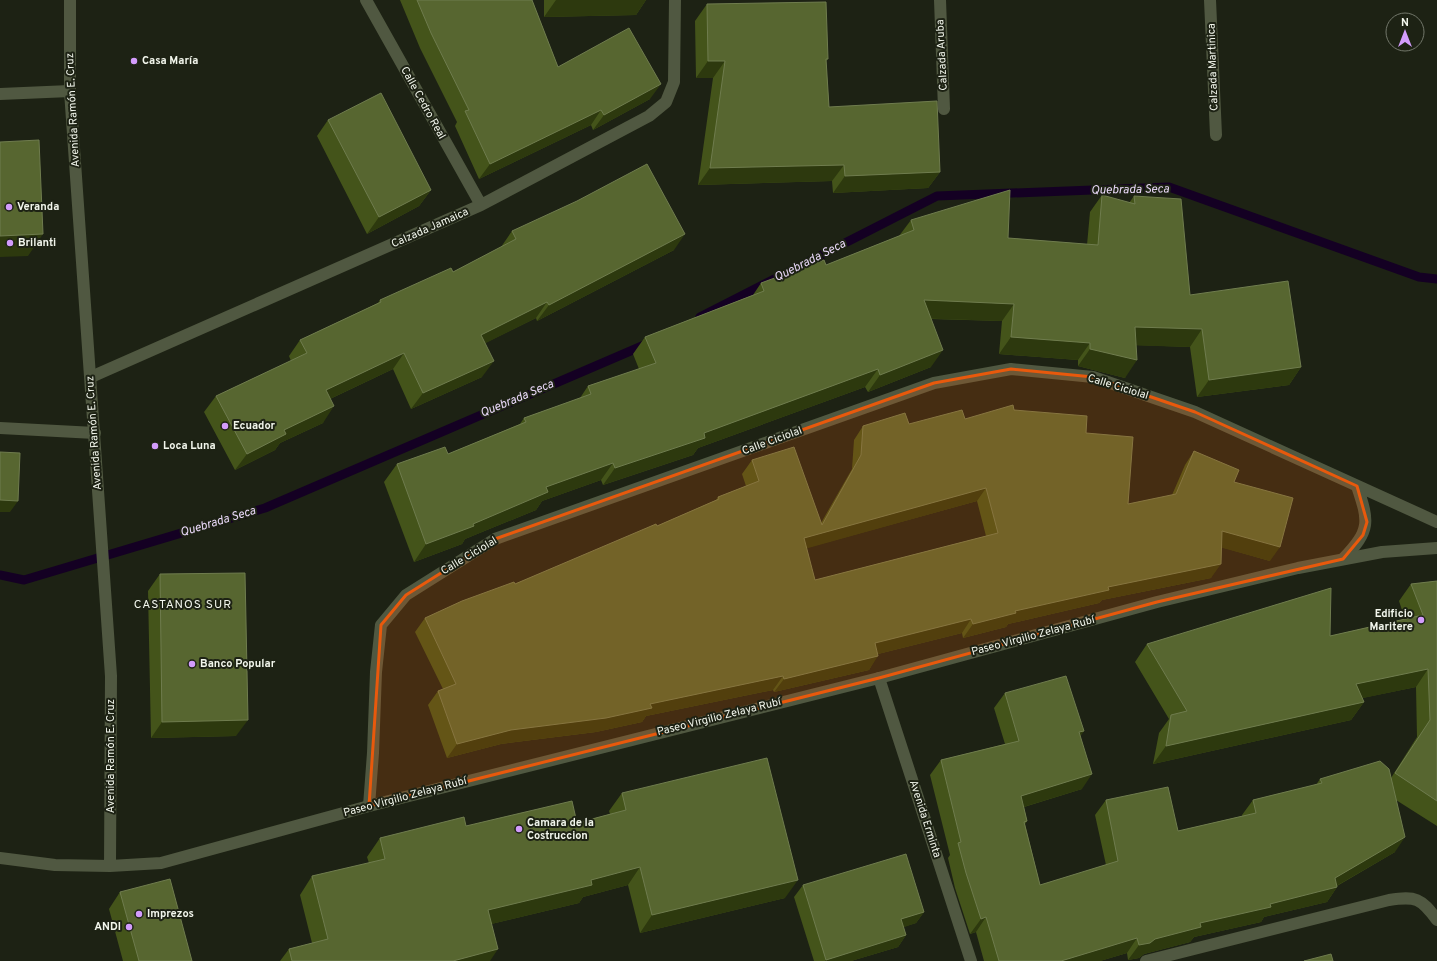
<svg xmlns="http://www.w3.org/2000/svg" width="1437" height="961" font-family="Overpass,sans-serif">
	<style>
		.lines { fill: none; stroke-linecap: round; stroke-linejoin: round }
		.stream { stroke: #140023; stroke-width: 9 }
		.minor { stroke: #505841; stroke-width: 12 }
		.tertiary { stroke: #505841; stroke-width: 12 }
		.wall { fill: #44541a; fill-rule: evenodd }
		.shaded-wall { fill: #2d390e }
		.building { fill: #576630; stroke: #6f7c4e; fill-rule: evenodd }
		.marked { fill: #e8590c; fill-opacity: 0.2; stroke: #e8590c; stroke-width: 3; stroke-linejoin: round }
		.poi-dot { fill: #d39cfc; stroke: #1d2214; stroke-width: 1.5 }
		.labels { text-anchor: middle; dominant-baseline: central; stroke-width: 4; stroke-linejoin: round; paint-order: stroke }
		.street-label { font-size: 11px; fill: #f2f6ec; stroke: #1d2214 }
		.poi-label { font-size: 11px; font-weight: bold; fill: #f2f6ec; stroke: #1d2214; text-anchor: start }
		.water-label { font-size: 12px; font-style: italic; fill: #ead9f9; stroke: #1d2214 }
		.neighbourhood-label { font-size: 12px; letter-spacing: 1px; fill: #f2f6ec; stroke: #1d2214 }
	</style>
	<rect width="100%" height="100%" fill="#1d2214"/>
	<g class="lines">
		<!-- stream -->
		<path class="stream" d="M700,317l237,-121 232,-9 250,90 18,2
			M0,575l24,5 241,-72 384,-165"/>
		<!-- minor -->
		<path class="minor" d="M366,0l115,205
			M940,0l4,109
			M1210,0l6,135
			M0,94l70,-3
			M91,377l390,-172 168,-89 17,-14 8,-20 1,-82
			M0,428l95,5
			M1343,559c28,-29 26,-37 14,-73
			M879,678l92,283
			M369,806l4,-53 3,-81 5,-47 25,-30 89,-56 439,-156 77,-14 82,8 102,35 242,110
			M1146,961l243,-61c27,-4 32,-2 48,20"/>
		<!-- tertiary -->
		<path class="tertiary" d="M70,0v91l41,585 -1,190
			M0,858l55,7 55,1 51,-3 208,-57 510,-128 278,-76 141,-34 84,-16 55,-4"/>
	</g>
	<!-- wall -->
	<path class="wall" d="M400,0h132l26,67 92,32 -57,31 -2,-5 -112,54 -24,-53 2,-4 -37,-74z
		M544,0h102l-10,15 -92,2z
		M707,4l121,55 -2,2 3,46 111,65 -12,16 -95,5 -1,-12 -134,4 15,-107h-17l-1,-57z
		M328,120l103,70 -12,16 -52,28 -50,-98z
		M1102,195l27,8 5,-7 56,99 111,72 -12,18 -92,12 -7,-50 -54,-2 -11,33 -47,-12v-6l-79,-6 3,-33 -71,-2v48l-63,25 -3,-5 -167,61 -5,7 -90,30 -2,-5 -59,21 -6,9 -71,29 -3,5 -48,18 -30,-80 13,-18 51,-10 72,-30 4,-6 56,-20 8,-12 51,-17 -6,-15 12,-17 108,-42 8,-12 65,-18 73,-29 12,-16 97,18 79,7 3,-33z
		M512,231l162,19 -137,71 -1,-3 -51,25 -3,34 -71,32 -18,-40 -63,30 -7,24 -43,20 -5,7 -40,20 -31,-58 12,-16 75,-35 -2,-5 11,-16 78,-37 2,-3 73,-28 48,-25z
		M1014,410l72,23 42,71 44,-9 13,-30 9,-14 40,31 36,79 -49,-14 -10,31 -109,22 -3,3 -91,21 -2,3 -43,11 -1,-5 -84,21 -9,16 -95,22 -1,-2 -127,26 -4,6 -46,10 -95,12 -54,14 -19,-53 10,-14 5,-2 -28,-57 10,-14 90,-34 142,-58 59,-26 2,-3 28,-11 -4,-12 10,-14 69,63 31,-54 2,-29 9,-14 46,-2 56,-5zM977,501l9,35 -171,44 -9,-32z
		M160,574l76,162 -85,2 -3,-147z
		M1437,581v245l-41,-26 -1,52 -58,34v1l-10,15 -63,15 -3,5 -67,15 -4,5 -46,12 -5,4 -11,2 -1,-7 -27,8h-116l-8,-29 -6,2 -15,-46 -7,-30 2,-3 -20,-80 11,-15 64,-16 -11,-36 11,-15 79,38 -4,5 2,53 -58,18 3,14 -2,3 15,61 66,-20 -11,-50 11,-15 72,31 64,-15v-1l11,-15 63,-15 4,-6 71,-1 26,-41 -1,-50 -54,11 2,4 -13,18 -198,44 6,-31 10,-14 -34,-57 12,-18 183,-8 75,-17 -6,-18 12,-17z
		M622,793l163,105 -145,35 -12,-48 -45,12 -4,6 -88,21 -1,37h-210l9,-12 23,-6 -12,-48 12,-19 57,-13 -2,-6 13,-19 86,-12 111,-3 33,-9 -1,-3z
		M803,885l121,27 -8,11 -13,4 3,8 -8,12 -47,14h-37l-20,-64z
		M120,892l72,69h-69l-14,-52z"/>
	<!-- shaded-wall -->
	<path class="shaded-wall" d="M556,0h90l-10,15 -92,2z
		M708,61h17l-12,17h-17z
		M661,84l-11,15 -57,31 11,-15z
		M601,110l-10,15 -112,54 11,-15z
		M844,165l-12,16 -134,4 12,-17z
		M940,172l-12,16 -95,5 12,-17z
		M431,190l-12,16 -52,28 12,-17z
		M43,234l-15,22 -28,1v-21z
		M685,234l-11,16 -137,71 12,-16z
		M924,300l90,4 -12,17 -91,-3z
		M547,302l-11,16 -66,33 11,-16z
		M1135,327l67,2 -12,18 -67,-2z
		M1011,337l79,6 -12,17 -79,-6z
		M1090,349l47,11 -12,18 -47,-12z
		M943,350l-12,17 -63,25 12,-17z
		M404,353l-11,16 -78,37 11,-16z
		M494,361l-12,16 -71,32 12,-16z
		M1301,367l-12,18 -92,12 12,-17z
		M878,369l-13,18 -167,61 -5,7 -90,30 12,-17 89,-35z
		M334,406l-11,17 -43,20 -5,7 -40,20 12,-16 37,-24z
		M613,463l-12,17 -59,21 -6,9 -71,29 -3,5 -48,18 12,-18 120,-57z
		M986,488l-9,13 -183,51 10,-14z
		M0,500l18,1 -8,11h-10z
		M1222,531l58,16 -10,14 -58,-16z
		M1221,564l-10,14 -109,22 -3,3 -91,21 -2,3 -43,11 10,-14 42,-13 93,-24z
		M971,619l-9,14 -96,24 9,-14z
		M878,656l-9,14 -95,22 10,-13z
		M1428,669l-12,18 -72,15 12,-18z
		M783,676l-10,14 -127,26 -4,6 -46,10 -95,12 -54,14 10,-14 54,-14 139,-26z
		M1364,702l-13,18 -198,44 13,-18z
		M248,720l-12,16 -85,2 11,-16z
		M1084,731l-11,15 6,-14z
		M1092,774l-10,15 -72,22 11,-15z
		M1405,837l-10,15 -64,37 6,-2 -10,15 -63,15 -3,5 -67,15 -4,5 -46,12 -5,4 -11,2 11,-15 16,-6 45,-16 70,-19 65,-26z
		M640,867l-12,18 -45,12 -4,6 -104,25 13,-18 103,-30z
		M798,880l-13,18 -145,35 12,-18z
		M924,912l-8,11 -23,8 8,-12z
		M986,917l-10,15 -6,2 11,-15z
		M906,935l-8,12 -47,14h-26l1,-1z
		M1137,938l-10,15 -27,8h-39z
		M498,949l-8,12h-37z"/>
	<!-- building -->
	<path class="building" d="M417,0h115l26,67 71,-39 32,56 -57,31 -3,-5 -111,54 -25,-53 4,-1 -38,-77z
		M826,2l2,57h-2l3,48 108,-6 3,71 -95,4 -1,-11 -134,3 15,-107h-17l-1,-57z
		M381,93l50,97 -52,27 -51,-97z
		M39,140l4,94 -43,2v-94z
		M647,164l38,70 -136,71 -2,-3 -66,33 13,26 -71,32 -19,-40 -78,37 8,16 -50,24 2,4 -39,20 -31,-58 91,-43 -7,-13 81,-38 -1,-2 71,-32 2,4 63,-33 -4,-8 65,-30z
		M1010,190l-2,48 90,7 4,-50 33,9 -1,-8 47,3 9,96 98,-14 13,86 -92,13 -7,-51 -67,-2 2,33 -47,-11v-6l-79,-6 3,-33 -90,-4 19,50 -63,25 -2,-6 -174,64 1,5 -90,30 -2,-5 -67,24 2,5 -75,32 1,2 -48,18 -29,-80 48,-17 3,7 78,-32 -2,-4 67,-24 -3,-8 68,-23 -11,-26 119,-46 -3,-8 63,-23 2,5 88,-35 -3,-10z
		M1013,405l1,5 73,6 -1,17 47,4 -5,67 48,-10 18,-43 45,19 -5,12 59,16 -13,49 -58,-16 -1,33 -113,23 1,3 -94,21 1,2 -43,11 -2,-5 -96,24 3,13 -94,23 -1,-3 -133,28 2,4 -46,10 -95,12 -54,14 -19,-53 18,-7 -31,-66 37,-17 52,-19 1,2 141,-60 1,2 62,-27 -1,-2 41,-16 -7,-21 42,-13 28,78 39,-70 2,-29 42,-13 4,11 53,-14 3,9zM986,488l12,45 -183,47 -11,-42z
		M0,452l20,1 -2,48 -18,-1z
		M245,573l3,147 -86,2 -2,-148z
		M1437,581v220l-42,-28 35,-53 -2,-51 -72,15 8,18 -198,44 5,-31 16,-4 -40,-67 184,-56 -1,48 93,-21 -12,-31z
		M1066,676l18,55 -5,1 13,42 -71,22 6,25 -3,1 16,63 78,-24 -12,-61 62,-13 10,44 78,-18 -3,-13 69,-17 -2,-4 60,-18 9,8 16,68 -70,41 2,9 -67,17 1,3 -71,16 1,4 -46,12 -5,4 -11,2 -2,-7 -76,23h-62l-13,-44 -5,2 -15,-46 -8,-30 3,-1 -20,-82 78,-19 -14,-48z
		M767,758l31,122 -146,35 -12,-48 -49,13 1,5 -104,25 10,39 -45,12h-161l-3,-12 39,-10 -16,-63 73,-17 -5,-21 84,-21 2,9 106,-25 5,22 49,-13 -4,-17z
		M906,854l18,58 -23,7 5,16 -80,25 -23,-75z
		M170,879l22,82h-53l-19,-69z
		M1331,954l2,7h-29z"/>
	<!-- marked area -->
	<path class="marked" d="M1011,369l82,8 102,35 162,74 10,36 -4,13 -20,24 -186,43 -278,76 -510,128 12,-181 25,-30 89,-56 439,-156z"/>
	<!-- markers -->
	<g class="poi-dot">
		<circle cx="134" cy="61" r="4"/>
		<circle cx="9" cy="207" r="4"/>
		<circle cx="10" cy="243" r="4"/>
		<circle cx="225" cy="426" r="4"/>
		<circle cx="155" cy="446" r="4"/>
		<circle cx="1421" cy="620" r="4"/>
		<circle cx="192" cy="664" r="4"/>
		<circle cx="519" cy="829" r="4"/>
		<circle cx="139" cy="914" r="4"/>
		<circle cx="129" cy="927" r="4"/>
	</g>
	<g class="labels">
		<!-- street labels -->
		<g class="street-label">
			<text transform="translate(942 55) rotate(-93)">Calzada Aruba</text>
			<text transform="translate(1213 67) rotate(-92)">Calzada Martinica</text>
			<text transform="translate(423 103) rotate(61)">Calle Cedro Real</text>
			<text transform="translate(73 110) rotate(-93)">Avenida Ramón E. Cruz</text>
			<text transform="translate(430 228) rotate(-24)">Calzada Jamaica</text>
			<text transform="translate(1118 387) rotate(17)">Calle Ciciolal</text>
			<text transform="translate(94 433) rotate(-94)">Avenida Ramón E. Cruz</text>
			<text transform="translate(772 441) rotate(-20)">Calle Ciciolal</text>
			<text transform="translate(469 556) rotate(-31)">Calle Ciciolal</text>
			<text transform="translate(1033 636) rotate(-15)">Paseo Virgilio Zelaya Rubí</text>
			<text transform="translate(719 717) rotate(-14)">Paseo Virgilio Zelaya Rubí</text>
			<text transform="translate(111 756) rotate(-90)">Avenida Ramón E. Cruz</text>
			<text transform="translate(405 797) rotate(-15)">Paseo Virgilio Zelaya Rubí</text>
			<text transform="translate(925 819) rotate(72)">Avenida Erminta</text>
		</g>
		<!-- poi labels -->
		<g class="poi-label">
			<text x="142" y="61">Casa María</text>
			<text x="17" y="207">Veranda</text>
			<text x="18" y="243">Brilanti</text>
			<text x="233" y="426">Ecuador</text>
			<text x="163" y="446">Loca Luna</text>
			<text x="1413" y="614" text-anchor="end">Edificio<tspan x="1413" dy="13">Maritere</tspan></text>
			<text x="200" y="664">Banco Popular</text>
			<text x="527" y="823">Camara de la<tspan x="527" dy="13">Costruccion</tspan></text>
			<text x="147" y="914">Imprezos</text>
			<text x="121" y="927" text-anchor="end">ANDI</text>
		</g>
		<!-- water labels -->
		<g class="water-label">
			<text transform="translate(1130 190) rotate(-1)">Quebrada Seca</text>
			<text transform="translate(810 261) rotate(-27)">Quebrada Seca</text>
			<text transform="translate(517 399) rotate(-23)">Quebrada Seca</text>
			<text transform="translate(218 522) rotate(-17)">Quebrada Seca</text>
		</g>
		<!-- neighbourhood labels -->
		<g class="neighbourhood-label">
			<text x="183" y="605">CASTANOS SUR</text>
		</g>
	</g>
	<!-- north arrow -->
	<g transform="translate(1405 32)"><circle r="19" fill="#1d2214" stroke="#72776a"/>
	<path d="M0-3L7 15L0 10L-7 15Z" fill="#d39cfc"/>
	<text y="-6" font-size="11" font-weight="bold" text-anchor="middle" fill="#f2f6ec">N</text>
	</g>
</svg>
